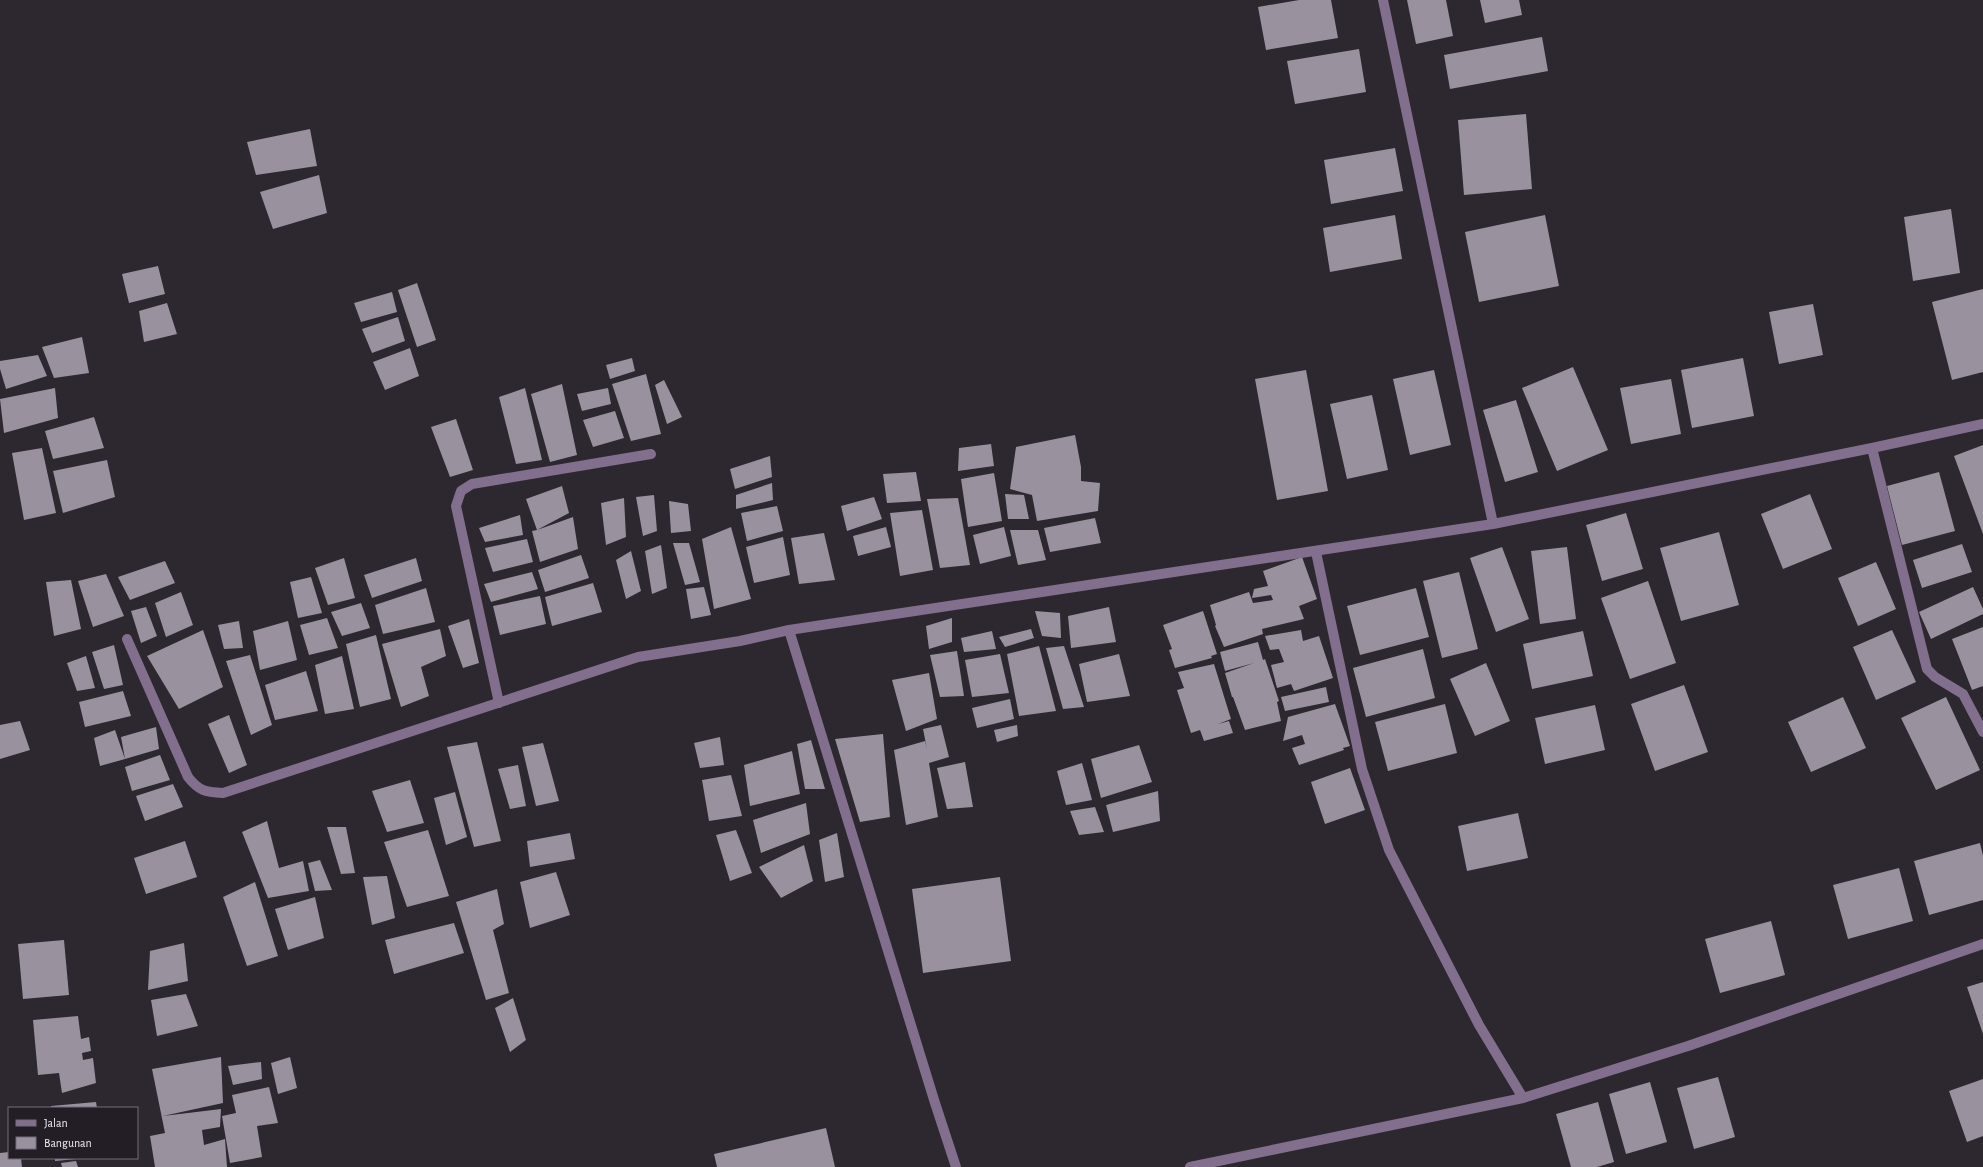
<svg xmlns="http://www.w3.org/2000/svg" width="1983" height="1167" font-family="'Alegreya Sans',sans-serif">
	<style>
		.building { fill: #99919e }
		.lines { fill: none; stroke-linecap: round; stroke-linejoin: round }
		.minor { stroke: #826e8d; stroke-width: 10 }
	</style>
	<rect width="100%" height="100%" fill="#2d2730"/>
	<!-- building -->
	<path class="building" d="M1299,0h32l7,38 -72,12 -8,-43z
		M1407,0h39l7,36 -37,8z
		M1480,0h39l3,15 -37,8z
		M1542,37l6,34 -98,18 -6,-34z
		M1359,49l7,43 -71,12 -8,-43z
		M1526,114l6,75 -68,6 -6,-75z
		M310,129l7,37 -61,9 -9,-33z
		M1395,148l8,43 -72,13 -7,-44z
		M319,175l8,38 -54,16 -13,-37z
		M1951,209l9,64 -47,8 -9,-64z
		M1395,215l7,44 -72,13 -7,-44z
		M1545,215l14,71 -80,16 -14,-70z
		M158,266l7,28 -36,9 -7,-29z
		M417,283l19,57 -19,7 -19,-57z
		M1983,289v83l-31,8 -20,-78z
		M392,292l5,20 -36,10 -7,-19z
		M167,303l10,31 -33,8 -5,-31z
		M1813,304l10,51 -44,9 -10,-52z
		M398,317l7,24 -33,12 -10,-24z
		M82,337l7,36 -35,5 -12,-31z
		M410,348l9,28 -34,14 -12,-28z
		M38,355l9,21 -41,13 -6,-20v-8z
		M632,358l3,13 -25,8 -4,-14z
		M1743,358l11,58 -62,12 -11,-58z
		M1573,367l35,83 -51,21 -35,-83z
		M1306,370l22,121 -51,9 -22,-121z
		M1434,370l17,75 -41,10 -17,-76z
		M646,374l15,60 -30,7 -19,-57z
		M1671,379l10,55 -50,10 -11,-56z
		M664,380l18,37 -15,7 -12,-39z
		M562,384l15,71 -27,7 -19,-68z
		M55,388l3,30 -54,15 -4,-34z
		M525,388l17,72 -26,4 -17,-67z
		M608,388l3,16 -29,7 -5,-17z
		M1372,395l16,75 -41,9 -17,-75z
		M1516,400l22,72 -33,10 -22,-72z
		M615,411l9,27 -31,9 -10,-27z
		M94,417l10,31 -51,11 -8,-28z
		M456,419l17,51 -23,7 -19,-50z
		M1075,435l6,32v14l19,2 -2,28 -61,10 -5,-26 -22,-6 6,-42z
		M991,444l3,22 -36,5 1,-23z
		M1983,445v89l-29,-78z
		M42,448l14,65 -32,7 -12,-67z
		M770,456l2,21 -37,12 -5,-20z
		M107,460l8,37 -52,16 -10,-42z
		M916,472l5,29 -34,2 -4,-29z
		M1939,472l16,59 -53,14 -15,-59z
		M994,473l8,48 -34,6 -7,-48z
		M772,483l1,17 -37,9v-14z
		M562,486l7,27 -32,17 36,-13 5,32 -38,13 -8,-31 5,-1 -11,-31z
		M1005,494l19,1 5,24h-21z
		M1810,494l22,55 -49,20 -22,-55z
		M654,495l3,36 -14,5 -7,-39z
		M874,497l8,22 -35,12 -6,-25z
		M624,498l2,39 -20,8 -5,-42z
		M958,498l12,67 -30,3 -13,-69z
		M669,501l19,3 3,27 -20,2z
		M777,506l6,25 -36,10 -6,-28z
		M922,510l11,60 -33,6 -10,-63z
		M1626,513l17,56 -41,12 -16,-56z
		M520,515l3,20 -38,7 -6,-14z
		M1095,518l6,25 -51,9 -6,-24z
		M731,527l20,72 -37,10 -12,-70z
		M886,527l5,20 -33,9 -5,-20z
		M1004,527l7,29 -31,8 -7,-29z
		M1010,530h28l8,30 -28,5z
		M1719,532l20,73 -58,16 -21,-73z
		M824,533l11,47 -36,4 -8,-46z
		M783,537l7,38 -36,8 -8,-36z
		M527,539l6,23 -40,10 -8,-24z
		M673,543h16l11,39 -15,3z
		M1962,544l10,28 -50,16 -9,-28z
		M661,545l6,43 -15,6 -7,-43z
		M1502,547l27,72 -33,13 -26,-74z
		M1567,547l9,72 -36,5 -9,-73z
		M631,551l10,40 -15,8 -10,-39z
		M581,555l8,23 -44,14 -7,-22z
		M1302,557l15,42 -18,7 5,13 -42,10 1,5 -39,13 -9,-21 1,-1 -6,-20 39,-13 4,11 20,-3 -2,-5 -19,3 2,-9 14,-3 -5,-15z
		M344,558l11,40 -27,7 -13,-37z
		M416,558l6,23 -50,17 -8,-23z
		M165,561l10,22 -45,17 -12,-23z
		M1876,562l20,47 -38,17 -20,-48z
		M532,572l6,17 -47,13 -7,-18z
		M1459,572l19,77 -36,9 -19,-77z
		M106,574l18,42 -31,11 -15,-46z
		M311,577l11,36 -24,5 -8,-36z
		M71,580l10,49 -27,7 -8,-54z
		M1648,581l28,82 -46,16 -29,-81z
		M593,583l9,29 -50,14 -7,-29z
		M704,587l7,28 -20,4 -5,-30z
		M1973,587l10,22v5l-52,25 -12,-27z
		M426,588l9,34 -52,12 -8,-29z
		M1416,588l13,49 -69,18 -13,-49z
		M181,592l12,33 -27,12 -11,-34z
		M540,596l6,28 -46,11 -7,-29z
		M361,603l9,25 -28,8 -11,-24z
		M146,607l11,29 -16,7 -10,-32z
		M1109,607l7,35 -45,6 -3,-32z
		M1035,611l25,2 1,25 -19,-2z
		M1203,611l14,43 -6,2 1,2 -37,10 -6,-18 3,-1 -9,-24z
		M327,618l11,30 -29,7 -9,-30z
		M952,618v24l-23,7 -3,-23z
		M469,619l10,44 -16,5 -15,-42z
		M239,621l4,27 -19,1 -6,-24z
		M288,621l9,39 -37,10 -7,-39z
		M1983,627v59l-11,4 -20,-51z
		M440,629l6,27 -25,11 8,29 -28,11 -19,-63z
		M1031,629l3,9 -29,9 -6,-10z
		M203,630l20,57 -44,22 -32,-53z
		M1301,630l2,11 16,-5 14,42 -39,13 -3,-7 -14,4 -6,-23 13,-3 -5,-13 -9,1 -5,-14z
		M1892,630l24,52 -40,18 -23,-53z
		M992,631l4,18 -32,3 -3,-14z
		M1583,631l10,45 -61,13 -9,-45z
		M376,635l15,64 -31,8 -14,-63z
		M1258,642l5,18 2,-1 14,42 -2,1 4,19 -36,9 -12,-33h-1l-7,-24 29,-10 -29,8 -5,-19z
		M114,645l9,40 -19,4 -12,-37z
		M1039,646l17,65 -37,5 -12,-62z
		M1064,646l20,61 -21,2 -17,-61z
		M1423,649l12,49 -69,19 -13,-49z
		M957,651l7,45 -24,1 -10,-42z
		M1000,654l9,39 -37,4 -7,-37z
		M1119,654l11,42 -43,6 -8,-38z
		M250,655l22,70 -21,10 -25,-74z
		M86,656l9,32 -18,3 -10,-28z
		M342,656l12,53 -29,5 -10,-49z
		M1486,663l24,58 -35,15 -25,-57z
		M1214,664l17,55 -13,5 11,-3 4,12 -29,8 -4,-11 -9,3 -14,-43 7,-2 -6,-16z
		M306,671l12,40 -43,9 -10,-35z
		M929,673l8,46 -31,12 -14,-51z
		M1684,685l24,67 -53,19 -24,-67z
		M1326,687l3,15 -44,9 -4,-14z
		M123,691l8,25 -46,11 -6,-25z
		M1843,697l23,51 -55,24 -23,-50z
		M1946,697l34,73 -44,20 -35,-72z
		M1010,699l4,20 -37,9 -5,-20z
		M1335,704l15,42 -7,2 1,2 -45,15 -7,-17 13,-4 -3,-9 -19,6 5,-24z
		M1445,704l12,49 -69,18 -13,-49z
		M1595,705l10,45 -60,14 -10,-46z
		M229,715l18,50 -18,8 -21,-49z
		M20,721l10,29 -30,9v-34z
		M941,725l8,32 -20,6 9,54 -32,8 -12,-75 31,-9 2,8 -4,-20z
		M1017,725l1,11 -21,6 -3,-12z
		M156,727l3,22 -34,10 -4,-22z
		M115,730l10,29 -25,7 -6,-28z
		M883,734l7,83 -30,5 -25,-83z
		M720,737l4,28 -24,3 -6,-25z
		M811,740l14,49h-20l-8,-45z
		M477,742l24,99 -27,6 -27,-100z
		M543,743l16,58 -23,5 -14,-59z
		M1139,745l13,37 -51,16 -10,-39z
		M792,751l8,43 -50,12 -6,-41z
		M160,755l10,25 -38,11 -7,-24z
		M965,762l8,45 -26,2 -10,-41z
		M1082,763l10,37 -26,5 -9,-34z
		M518,765l8,41 -16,3 -12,-40z
		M1350,768l15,42 -40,14 -14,-42z
		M731,775l11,41 -33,5 -7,-41z
		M410,780l14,43 -37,9 -15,-41z
		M173,784l10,23 -38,14 -9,-25z
		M1158,791l2,30 -47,11 -7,-27z
		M455,792l12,45 -21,8 -12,-47z
		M806,803l4,31 -49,19 -8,-33z
		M1095,807l9,25 -25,3 -9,-24z
		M1518,813l10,45 -61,13 -9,-45z
		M267,821l12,47 24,-7 6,30 -41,7 -26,-66z
		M327,827h19l9,46 -14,1z
		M428,830l21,66 -42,11 -23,-65z
		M736,830l16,43 -22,8 -14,-46z
		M570,833l5,26 -45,8 -3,-26z
		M837,833l7,44 -19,5 -6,-42z
		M185,841l12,36 -51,17 -12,-36z
		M1980,843l3,13v44l-54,15 -15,-54z
		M804,845l9,36 -32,17 -22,-31z
		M320,860l12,30 -17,1 -7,-28z
		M1899,868l14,53 -65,18 -15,-54z
		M556,872l14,43 -40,13 -10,-46z
		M387,876l8,42 -23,7 -9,-48z
		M1000,877l11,84 -88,12 -11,-84z
		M255,882l23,74 -31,10 -24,-69z
		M497,889l7,35 -11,6 16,63 -23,7 -30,-98z
		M315,897l9,41 -36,12 -13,-41z
		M1771,921l14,54 -65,18 -15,-54z
		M454,923l10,30 -70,21 -9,-34z
		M64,940l5,55 -46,4 -5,-55z
		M184,943l4,38 -40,9 2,-39z
		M1983,982v52l-16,-47z
		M186,994l12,32 -41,10 -6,-36z
		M513,998l13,42 -16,12 -15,-44z
		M78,1016l3,23 8,-2 2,14 -9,2 1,7 10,-2 3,25 -34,10 -3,-20 -21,2 -5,-55z
		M221,1057l2,46 -60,13 58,-7 -1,18 -18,3 2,15 21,-6 2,28h-72l-5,-31 15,-3 -13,-64z
		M290,1057l7,31 -19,6 -7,-31z
		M261,1062l1,17 -29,6 -5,-19z
		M1718,1077l17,60 -41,12 -17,-61z
		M1983,1079v57l-16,6 -18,-51z
		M1650,1082l17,60 -41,12 -17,-60z
		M269,1087l9,36 -21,3 5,31 -32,6 -8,-47 14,-3 -4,-18z
		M96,1102l1,6h-46v-2z
		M1598,1102l16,60 -17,5h-26l-15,-53z
		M826,1128l9,39h-118l-3,-13z
		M9,1152v6h12l1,9h-22v-14z
		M55,1158h21v1l-21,2z
		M76,1161l2,6h-16l-1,-4z"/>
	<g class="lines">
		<!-- minor -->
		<path class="minor" d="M1383,0l110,524
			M1872,448l55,221 8,8 28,17 20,38
			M1316,552l46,217 27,81 90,175 44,73
			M789,630l146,473 21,64
			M127,639l61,138c11,14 17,15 35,16l415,-136 102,-16 49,-11 704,-106 379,-76 111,-24
			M499,703l-43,-197 5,-15 11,-7 179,-30
			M1190,1167l333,-69 165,-52 295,-102"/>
	</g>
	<!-- legend -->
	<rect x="8" y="1107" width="130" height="52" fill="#231d26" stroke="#756f78"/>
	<rect x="16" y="1120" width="20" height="6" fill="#826e8d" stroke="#756f78"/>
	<text x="44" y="1127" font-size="12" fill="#efebf2">Jalan</text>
	<rect x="16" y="1137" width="20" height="12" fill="#99919e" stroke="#756f78"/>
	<text x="44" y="1147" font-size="12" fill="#efebf2">Bangunan</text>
</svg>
